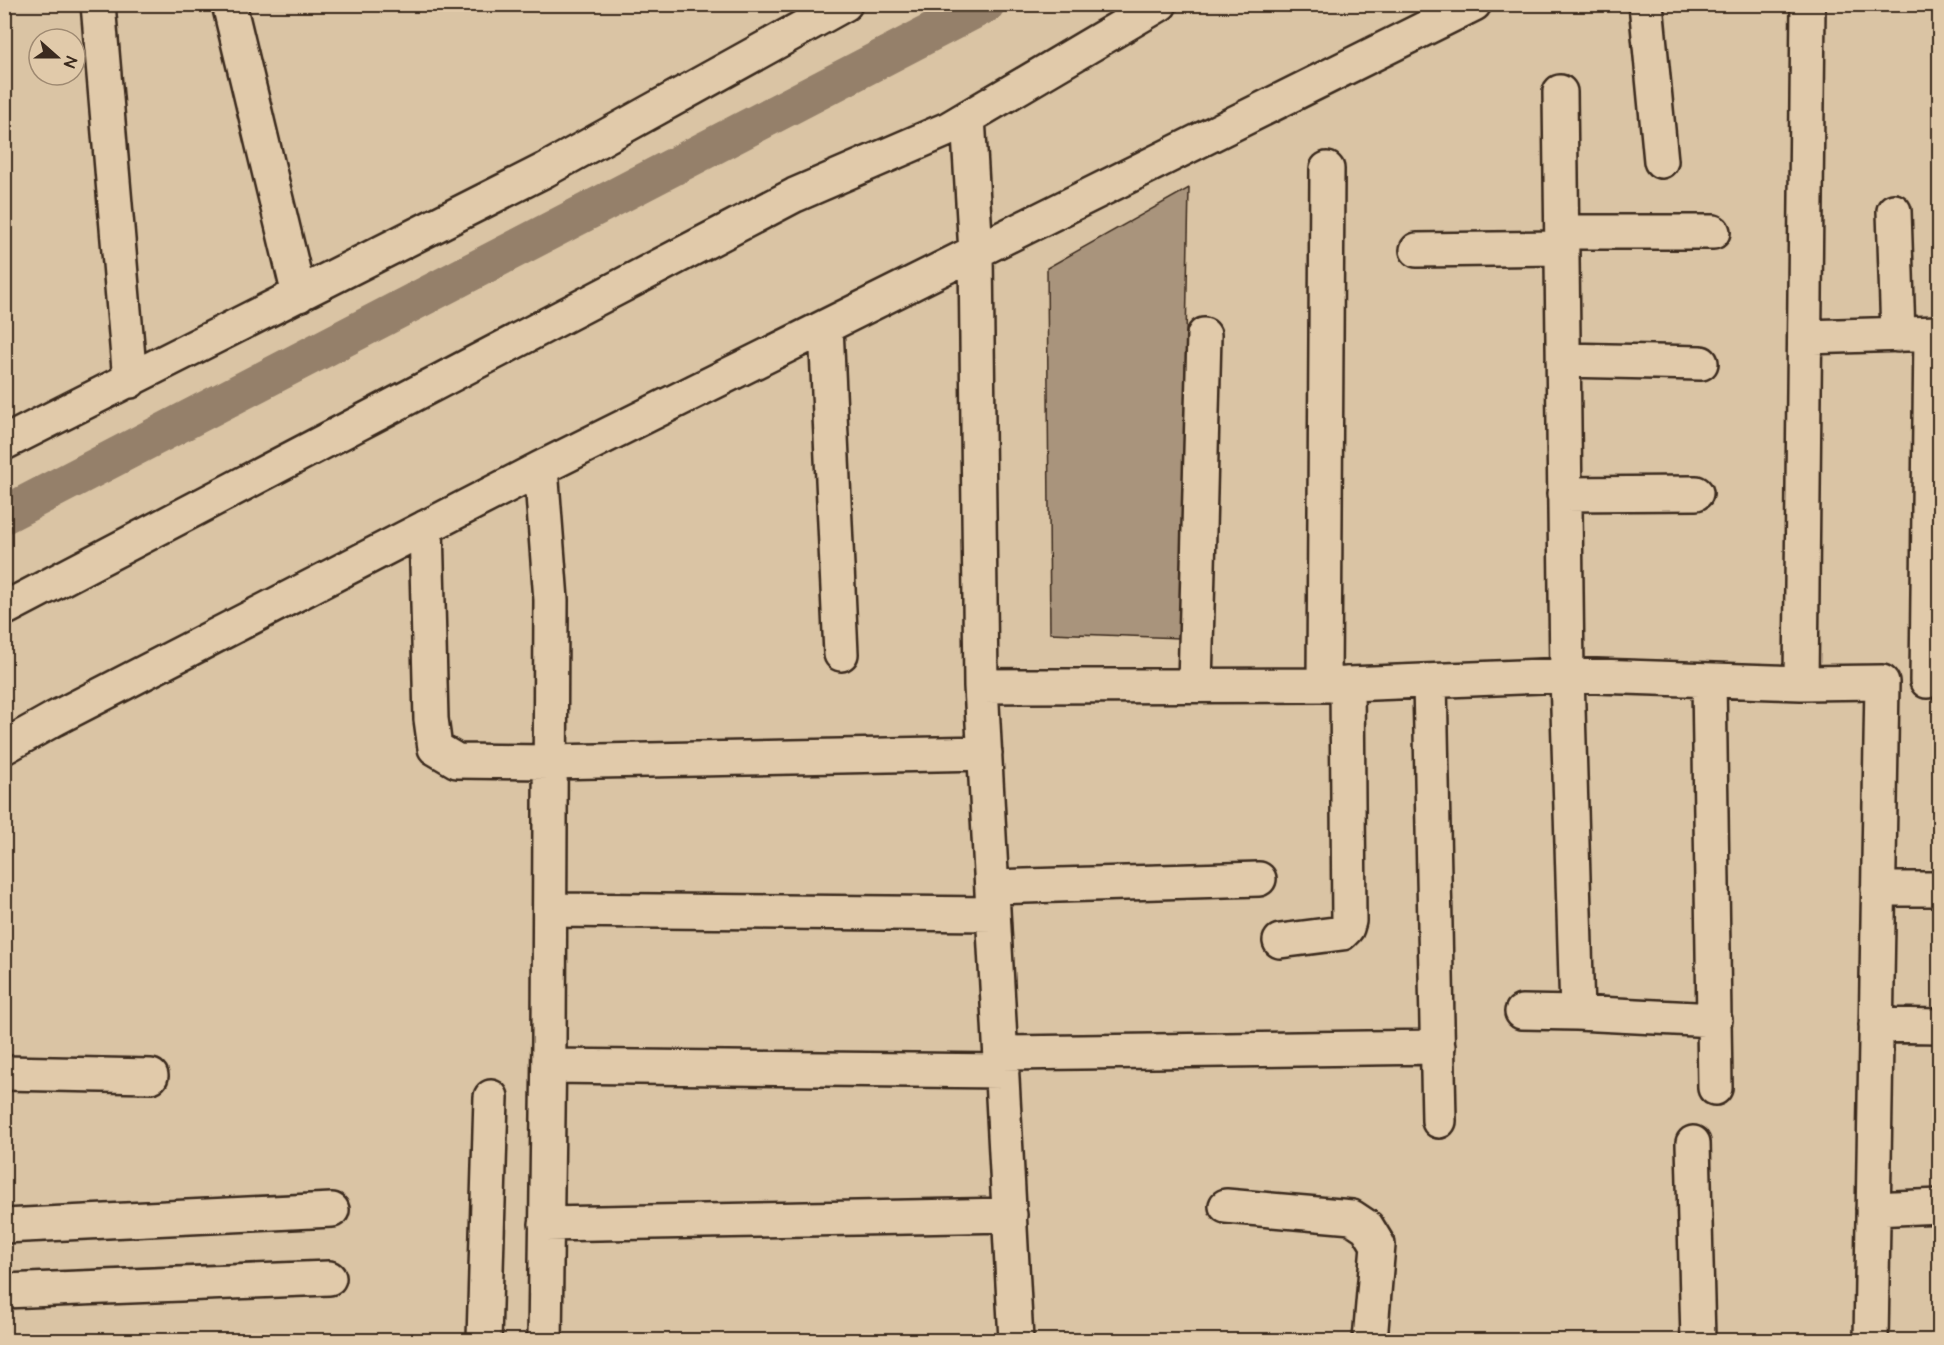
<svg xmlns="http://www.w3.org/2000/svg" width="1944" height="1345" font-family="'Architects Daughter',sans-serif">
	<style>
		.lines { fill: none; stroke-linecap: round; stroke-linejoin: round }
		.canal { stroke: #95806a; stroke-width: 38 }
		.building { fill: #a9947b; stroke: #3b2a1e; stroke-width: 1.5 }
		.minor-casing { stroke: #3b2a1e; stroke-width: 38 }
		.minor { stroke: #e1caaa; stroke-width: 33 }
	</style>
	<rect width="100%" height="100%" fill="#dac4a4"/>
	<filter id="ink" filterUnits="userSpaceOnUse"><feTurbulence type="fractalNoise" baseFrequency=".0167" numOctaves="2"/><feDisplacementMap in="SourceGraphic" scale="12" xChannelSelector="R" yChannelSelector="G"/><feConvolveMatrix kernelMatrix="1 2 1 2 8 2 1 2 1" color-interpolation-filters="sRGB"/></filter>
	<g filter="url(#ink)">
		<g class="lines">
			<!-- canal -->
			<path class="canal" d="M4,515l982,-511"/>
		</g>
		<!-- building -->
		<path class="building" d="M1189,188l-9,450 -130,-5 -3,-365z"/>
		<g class="lines">
			<defs>
				<path id="minor" d="M98,4l32,377
					M229,4l70,291
					M1646,4l15,157
					M1560,92l7,583 10,338
					M968,117l8,136 5,433 35,654
					M1894,211l4,124
					M1562,232h151
					M1417,250l145,-2
					M826,327l15,327
					M1805,337l135,-4
					M1563,360l138,3
					M4,443l541,-273 300,-166
					M541,468l10,132 -2,440 -4,300
					M1564,494l132,-1
					M426,527l5,192 4,29 22,13 93,1 435,-9
					M4,609l791,-414 153,-66 212,-125
					M1709,680l6,408
					M1927,681l4,-347
					M1430,682l9,439
					M1801,683l7,-679
					M1195,685l9,-350
					M1324,685l3,-516
					M981,686l343,-1 243,-10 234,8 81,-1 -11,658
					M4,747l50,-28 487,-251 933,-464
					M992,887l267,-8
					M1878,889h62
					M550,910l443,4
					M1280,941l62,-8 5,-5 2,-7 -2,-237
					M1522,1012l55,1 138,7
					M1876,1025l64,1
					M1001,1053l437,-6
					M549,1066l453,5
					M4,1073l147,3
					M1693,1143l5,197
					M1226,1206l126,11 15,10 11,18 -8,95
					M1873,1209l67,-3
					M546,1224l464,-9
					M4,1226l328,-16
					M4,1291l325,-13
					M484,1340l7,-243"/>
			</defs>
			<!-- minor casing -->
			<use href="#minor" class="minor-casing"/>
			<!-- minor -->
			<use href="#minor" class="minor"/>
		</g>
	</g>
	<!-- margin -->
	<rect width="1944" height="1345" fill="none" stroke="#e1caaa" stroke-width="24"/>
	<rect x="12" y="12" width="1920" height="1321" fill="none" stroke="#3b2a1e" stroke-width="2" filter="url(#ink)"/>
	<!-- north arrow -->
	<g transform="translate(57 57) rotate(111)"><circle r="28" fill="#e1caaa" stroke="#9f8a72" stroke-width="1.5"/>
	<path d="M0-4.5L10 22L0 15L-10 22Z" fill="#3b2a1e"/>
	<text y="-9" font-size="16" font-weight="bold" text-anchor="middle" fill="#3b2a1e">N</text>
	</g>
</svg>
